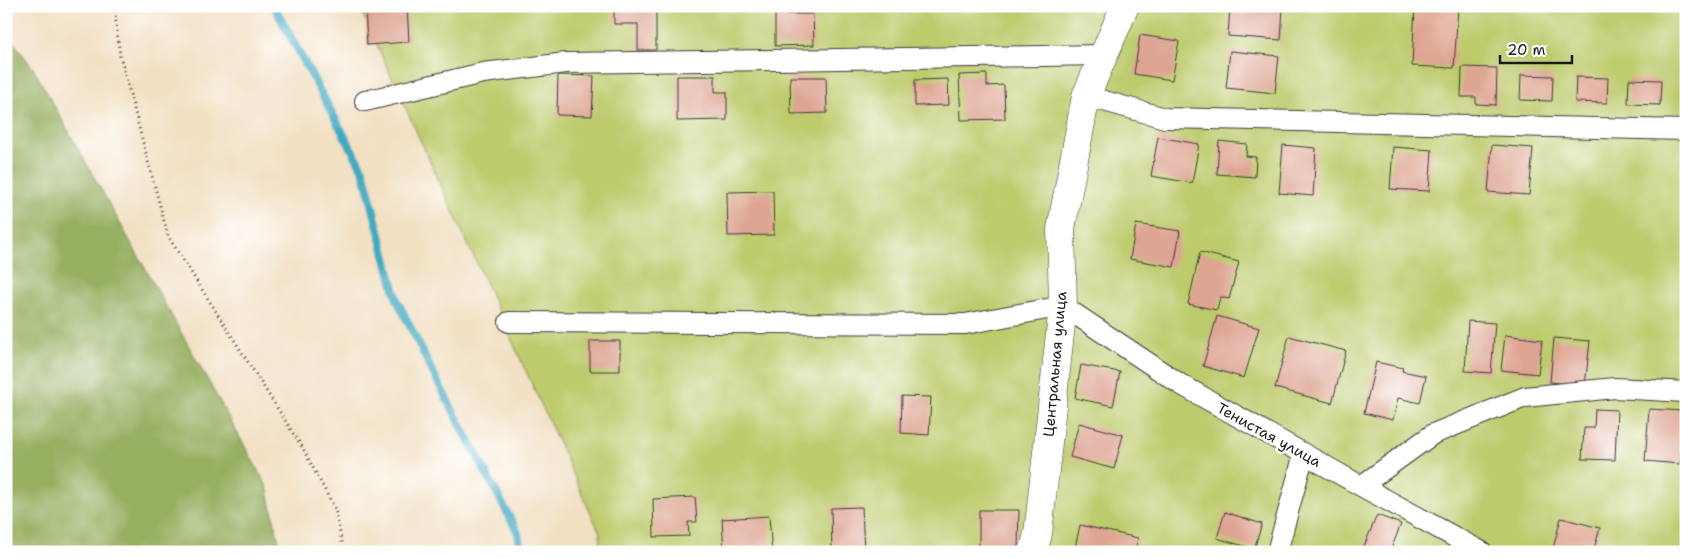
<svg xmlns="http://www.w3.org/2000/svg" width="1692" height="558" font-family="'Shantell Sans',sans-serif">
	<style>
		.green { fill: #becb6d; stroke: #6d7444 }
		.forest { fill: #96af60; stroke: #59663e }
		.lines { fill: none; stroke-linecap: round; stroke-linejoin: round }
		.stream { stroke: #42a9c2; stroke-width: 8 }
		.building { fill: #dea592 }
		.minor-casing { stroke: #3c3935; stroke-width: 22 }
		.secondary-casing { stroke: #3c3935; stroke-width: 29 }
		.path { stroke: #3c3935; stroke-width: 3; stroke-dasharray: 1 4; stroke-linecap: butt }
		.minor { stroke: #fff; stroke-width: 20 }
		.secondary { stroke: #fff; stroke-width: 28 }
		.labels { text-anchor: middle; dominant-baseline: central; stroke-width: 5; stroke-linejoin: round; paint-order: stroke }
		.street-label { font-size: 15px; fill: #1c1c1c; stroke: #fff }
	</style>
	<rect width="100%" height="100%" fill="#fff"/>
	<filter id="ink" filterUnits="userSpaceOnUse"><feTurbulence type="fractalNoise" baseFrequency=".02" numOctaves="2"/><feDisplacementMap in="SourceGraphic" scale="10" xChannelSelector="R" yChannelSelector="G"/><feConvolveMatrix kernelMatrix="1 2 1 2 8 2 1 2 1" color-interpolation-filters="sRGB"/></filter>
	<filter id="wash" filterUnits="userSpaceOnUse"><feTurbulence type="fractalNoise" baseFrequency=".0096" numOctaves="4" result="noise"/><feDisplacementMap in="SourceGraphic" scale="20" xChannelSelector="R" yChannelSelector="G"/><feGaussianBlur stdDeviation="1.12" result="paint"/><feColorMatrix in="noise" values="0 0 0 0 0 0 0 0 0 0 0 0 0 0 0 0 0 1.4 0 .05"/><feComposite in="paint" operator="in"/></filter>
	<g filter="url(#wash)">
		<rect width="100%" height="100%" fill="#f2e0c2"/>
		<!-- green -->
		<path class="green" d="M359,6h1327v546h-1087l1,-19z"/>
		<!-- forest -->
		<path class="forest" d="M6,32l27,36 234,418 14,66h-275z"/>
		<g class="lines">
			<!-- stream -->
			<path class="stream" d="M274,6l89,164 34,130 34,69 87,164 3,19"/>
		</g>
		<g id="blocks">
			<!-- building -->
			<path class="building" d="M365,6h42l2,36 -42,3z
				M614,6h42v44h-18v-26h-24z
				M1230,6h53l-2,34 -53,-4z
				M1415,6l43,1 -4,61 -42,-2z
				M775,14h38l1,31 -39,1z
				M1140,35l39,6 -7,39 -38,-6z
				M1230,51l49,5 -4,37 -49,-5z
				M1462,67l35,1 -1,37 -20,-1v-7h-15z
				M987,74v12l17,-1 1,34 -44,1 -2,-45z
				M558,75l36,1 -2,40 -35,-1z
				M1521,75l32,1 -1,25 -32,-1z
				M677,76h38v16h12v28l-50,1z
				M790,77h36l1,36 -36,1z
				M1576,77l32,1 -1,25 -32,-1z
				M948,79l1,26 -34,1v-26z
				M1629,79l32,1 -1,25 -32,-1z
				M1158,137l41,7 -7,39 -41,-7z
				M1219,141l28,3 -1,12 10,1 -1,20 -38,-3z
				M1283,145l33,3 -3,48 -34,-3z
				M1492,145l41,3 -4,47 -41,-3z
				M1393,147l39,3 -3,41 -39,-2z
				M773,191l1,44 -46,1 -1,-44z
				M1136,224l44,7 -6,36 -44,-8z
				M1200,252l39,10 -10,37 -9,-2 -3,13 -29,-6z
				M1217,316l42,12 -15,50 -41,-12z
				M1468,321l27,2 -4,50 -26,-2z
				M1505,335l37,5 -4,34 -37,-4z
				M1289,336l57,15 -14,52 -57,-15z
				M1554,338l36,3 -5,45 -35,-4z
				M590,341h30v30h-30z
				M1376,362l27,6 -1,3 24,5 -6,27 -22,-5 -5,22 -29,-7z
				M1081,365l39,7 -7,34 -38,-8z
				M902,396l29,1 -2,38 -28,-2z
				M1595,409l22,1 -2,50 -33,-1 2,-31h10z
				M1649,409l35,2 -4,53 -35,-3z
				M1079,423l44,12 -9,34 -44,-12z
				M695,497l2,25h-9l1,14 -35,1 -1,-38z
				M862,507l2,45h-32l-1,-44z
				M979,510h40l-1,38h-39z
				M1225,512l37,12 -8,25 -37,-11z
				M1377,515l24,9 -11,28h-12l-14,-6z
				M769,516l3,36h-48l-2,-33z
				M1561,518l39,10 -7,24h-41z
				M1080,525l58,13 -3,14h-61z"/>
		</g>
	</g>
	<g filter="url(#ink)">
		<use href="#blocks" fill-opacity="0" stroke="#3c3935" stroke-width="1"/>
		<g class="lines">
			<defs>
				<path id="minor" d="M1086,96l79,22 521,12
					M365,101l118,-28 83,-10 537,-8
					M509,322l456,2 98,-18 117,78 181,102 121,66
					M1361,486l72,-52 92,-37 90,-9 71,4
					M1277,552l27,-98"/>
				<path id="secondary" d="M1033,552l5,-18 25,-228 -2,-77 25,-133 39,-90"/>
			</defs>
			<!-- minor casing -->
			<use href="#minor" class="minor-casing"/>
			<!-- secondary casing -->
			<use href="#secondary" class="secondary-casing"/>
			<!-- path -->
			<path class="path" d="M114,6l6,50 48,180 134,211 33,62 9,43"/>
			<!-- minor -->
			<use href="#minor" class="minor"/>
			<!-- secondary -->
			<use href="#secondary" class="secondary"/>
		</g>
	</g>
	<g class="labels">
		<!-- street labels -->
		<g class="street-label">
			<text transform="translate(1055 364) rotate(-85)">Центральная улица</text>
			<text transform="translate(1269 435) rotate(29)">Тенистая улица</text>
		</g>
	</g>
	<!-- margin -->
	<rect width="1692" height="558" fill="none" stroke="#fff" stroke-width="25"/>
	<!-- scale -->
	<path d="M1500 55v8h72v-8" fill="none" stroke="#1c1c1c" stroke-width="2.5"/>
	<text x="1507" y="55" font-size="15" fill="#1c1c1c" stroke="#ffffff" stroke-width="4" paint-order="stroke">20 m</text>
</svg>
